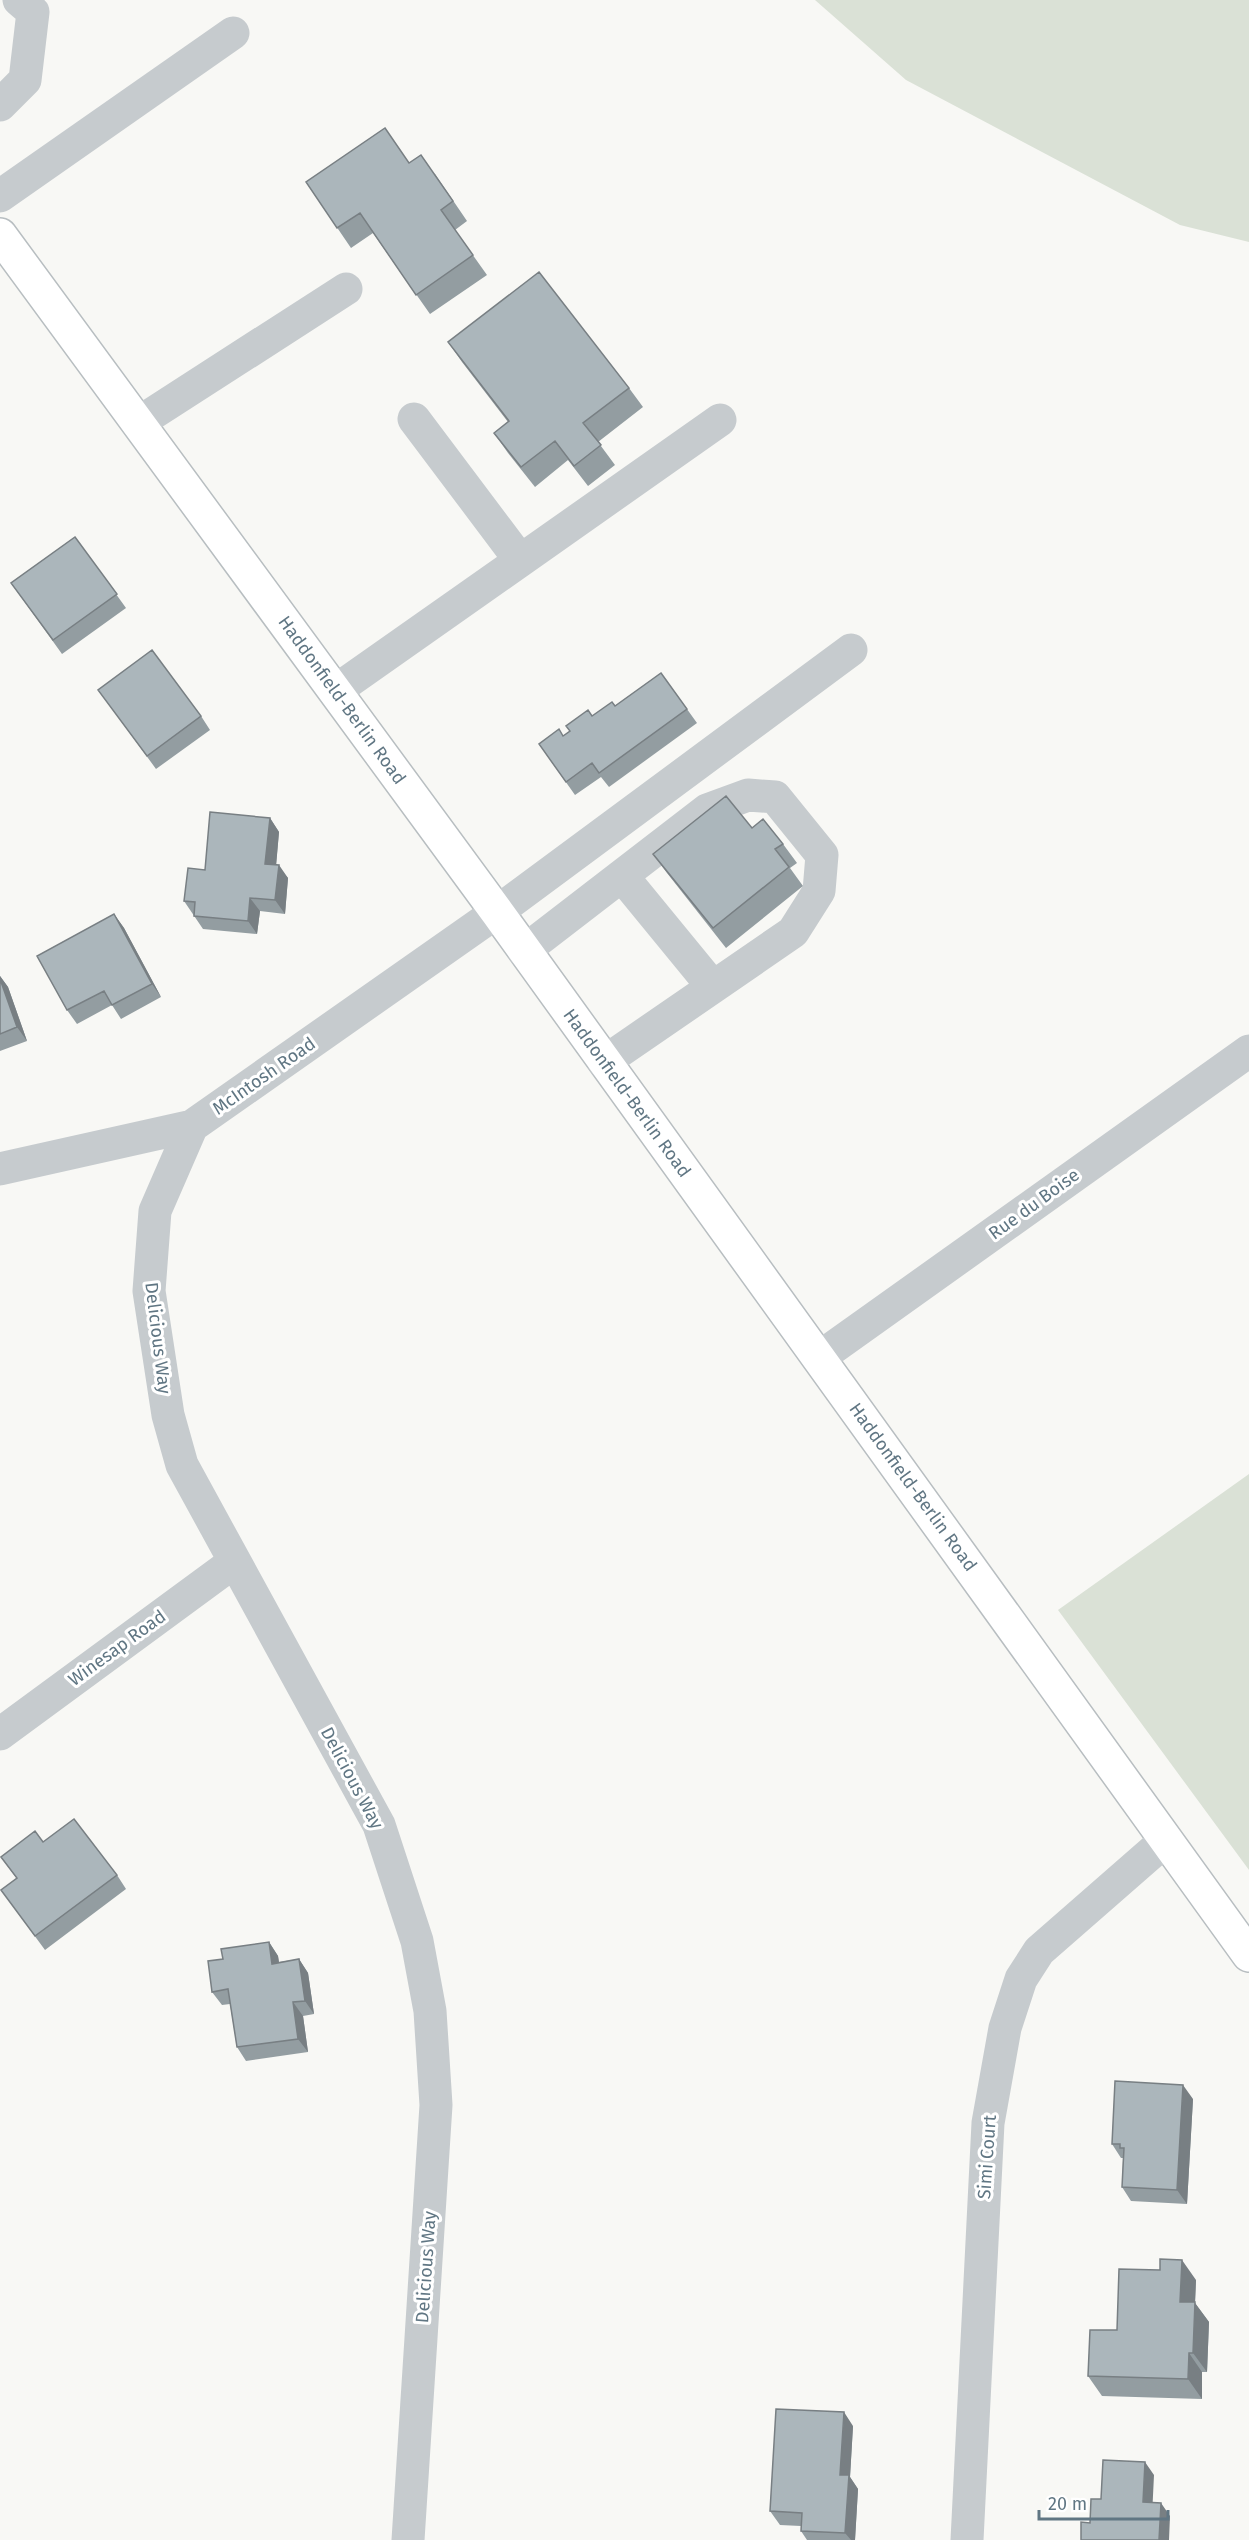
<svg xmlns="http://www.w3.org/2000/svg" width="1249" height="2540" font-family="'Fira Sans',sans-serif">
	<style>
		.green { fill: #dae1d6 }
		.lines { fill: none; stroke-linecap: round; stroke-linejoin: round }
		.major-casing { stroke: #b8bec1; stroke-width: 36 }
		.minor { stroke: #c6cbce; stroke-width: 33 }
		.major { stroke: #fff; stroke-width: 33 }
		.wall { fill: #939da1 }
		.shaded-wall { fill: #787f83 }
		.building { fill: #abb6bb; stroke: #787f83; stroke-width: 1.5 }
		.labels { text-anchor: middle; dominant-baseline: central; stroke-width: 6; stroke-linejoin: round; paint-order: stroke }
		.street-label { font-size: 18px; fill: #607683; stroke: #fff }
	</style>
	<rect width="100%" height="100%" fill="#f8f8f5"/>
	<!-- green -->
	<path class="green" d="M815,0h434v242l-69,-17 -274,-145z
		M1249,1474v396l-191,-260z"/>
	<g class="lines">
		<defs>
			<path id="major" d="M0,235l497,677 752,1043"/>
		</defs>
		<!-- major casing -->
		<use href="#major" class="major-casing"/>
		<!-- minor -->
		<path class="minor" d="M0,105l25,-25 8,-68 -14,-12
			M0,196l233,-163
			M414,419l106,141
			M138,423l208,-134
			M335,691l385,-271
			M622,876l91,111
			M524,951l183,-141 41,-15 27,2 47,58 -3,36 -26,41 -189,130
			M192,1126l-37,85 -6,80 19,124 14,50 197,360 38,116 13,70 6,94 -28,435
			M0,1169l192,-43 305,-214 354,-262
			M820,1357l429,-306
			M0,1734l234,-172
			M967,2540l21,-417 17,-95 16,-49 18,-28 127,-111"/>
		<!-- major -->
		<use href="#major" class="major"/>
	</g>
	<!-- wall -->
	<path class="wall" d="M409,163l26,11 32,47 -12,9 32,45 -57,39 -57,-81 -22,15 -45,-66z
		M448,342l181,46 14,19 -45,35 17,23 -27,21 -20,-26 -33,27 -27,-34 -14,-20 14,-11 -46,-60z
		M75,537l51,71 -64,46 -51,-71z
		M661,673l36,50 -88,64 -8,-10 -26,18 -36,-51 24,-8 29,-20 23,-10z
		M108,703l93,13 9,14 -54,39z
		M270,818l9,14 -3,33 12,13 -3,36 -25,-3 -3,23 -54,-5 -19,-28 21,-31z
		M752,828l31,16 14,19 -7,5 13,18 -77,62 -59,-75 -14,-19z
		M114,914l10,14 37,69 -40,22 -9,-14 -35,19 -10,-14z
		M0,976l8,11 19,54 -27,10z
		M43,1842l74,33 9,14 -81,61 -44,-60 16,-11 -16,-22z
		M269,1942l9,14 1,6 20,-3 9,14 6,41 -11,2 5,36 -62,9 -9,-14 -7,-43 -8,1 -10,-13 11,-33z
		M1193,2099l-6,105 -56,-3 -9,-14 1,-29h-2l-9,-14z
		M1196,2280l-1,23 14,19 -2,50h-5v27l-100,-3 -14,-20z
		M853,2426l-3,51 8,12 -3,51h-48l-6,-9v-5l-21,-1 -10,-14z"/>
	<!-- shaded-wall -->
	<path class="shaded-wall" d="M270,818l9,14 -4,46 -10,-14z
		M279,865l9,13 -3,36 -10,-14z
		M250,898l10,13 -3,23 -9,-13z
		M114,914l10,14 37,69 -9,-13z
		M0,976l8,11 19,54 -10,-14 -17,-48z
		M269,1942l9,14 3,21 -9,-13z
		M299,1959l9,14 6,41 -9,-13z
		M293,2002l10,14 5,36 -10,-13z
		M1183,2085l10,14 -6,105 -10,-14z
		M1182,2260l14,20 -1,23 14,19 -2,50 -14,-19 -13,-51z
		M1189,2353l13,19v27l-14,-20z
		M844,2412l9,14 -3,51 8,12 -3,51h-4l-6,-7 -5,-58z
		M1145,2462l9,13 -2,41 -9,-14z
		M1161,2503l9,13 -1,24h-10z"/>
	<!-- building -->
	<path class="building" d="M385,128l24,35 12,-8 32,46 -12,9 32,45 -57,40 -56,-82 -23,15 -31,-46z
		M539,272l90,116 -46,35 18,22 -27,21 -19,-25 -34,26 -27,-34 15,-12 -61,-79z
		M75,537l42,57 -64,46 -42,-57z
		M152,650l49,66 -54,40 -49,-66z
		M661,673l26,36 -88,64 -7,-10 -26,19 -27,-38 20,-15 4,7 7,-5 -4,-5 22,-16 4,6 20,-14 3,4z
		M726,796l26,32 11,-9 20,25 -8,5 14,18 -76,61 -60,-74z
		M210,812l60,6 -5,46 14,1 -4,35 -25,-2 -2,23 -54,-5 1,-14 -11,-1 4,-33 17,2z
		M114,914l38,70 -40,21 -8,-14 -37,19 -30,-54z
		M0,979l17,48 -17,7z
		M74,1819l43,56 -82,61 -34,-46 16,-12 -16,-21 34,-26 8,11z
		M269,1942l3,22 27,-5 6,42 -12,1 5,37 -61,8 -9,-58 -16,3 -4,-31 15,-2 -2,-10z
		M1115,2081l68,4 -6,105 -55,-3 2,-39h-4v-4h-8z
		M1160,2259l22,1 -2,42h15l-2,51h-4l-1,26 -100,-3 2,-46h27l2,-61 41,1z
		M776,2409l68,3 -4,63h9l-4,58 -44,-2 1,-18 -32,-2z
		M1103,2460l42,2 -2,40 18,1 -2,37h-78v-18l9,1 1,-24h10z"/>
	<g class="labels">
		<!-- street labels -->
		<g class="street-label">
			<text transform="translate(342 700) rotate(54)">Haddonfield-Berlin Road</text>
			<text transform="translate(264 1076) rotate(-35)">McIntosh Road</text>
			<text transform="translate(627 1093) rotate(54)">Haddonfield-Berlin Road</text>
			<text transform="translate(1034 1204) rotate(-36)">Rue du Boise</text>
			<text transform="translate(158 1338) rotate(83)">Delicious Way</text>
			<text transform="translate(913 1487) rotate(54)">Haddonfield-Berlin Road</text>
			<text transform="translate(117 1648) rotate(-36)">Winesap Road</text>
			<text transform="translate(352 1778) rotate(62)">Delicious Way</text>
			<text transform="translate(987 2157) rotate(-86)">Simi Court</text>
			<text transform="translate(426 2267) rotate(-86)">Delicious Way</text>
		</g>
	</g>
	<!-- scale -->
	<path d="M1039 2510v9h129v-9" fill="none" stroke="#607683" stroke-width="3"/>
	<text x="1048" y="2510" font-size="18" fill="#607683" stroke="#ffffff" stroke-width="4.5" paint-order="stroke">20 m</text>
</svg>
